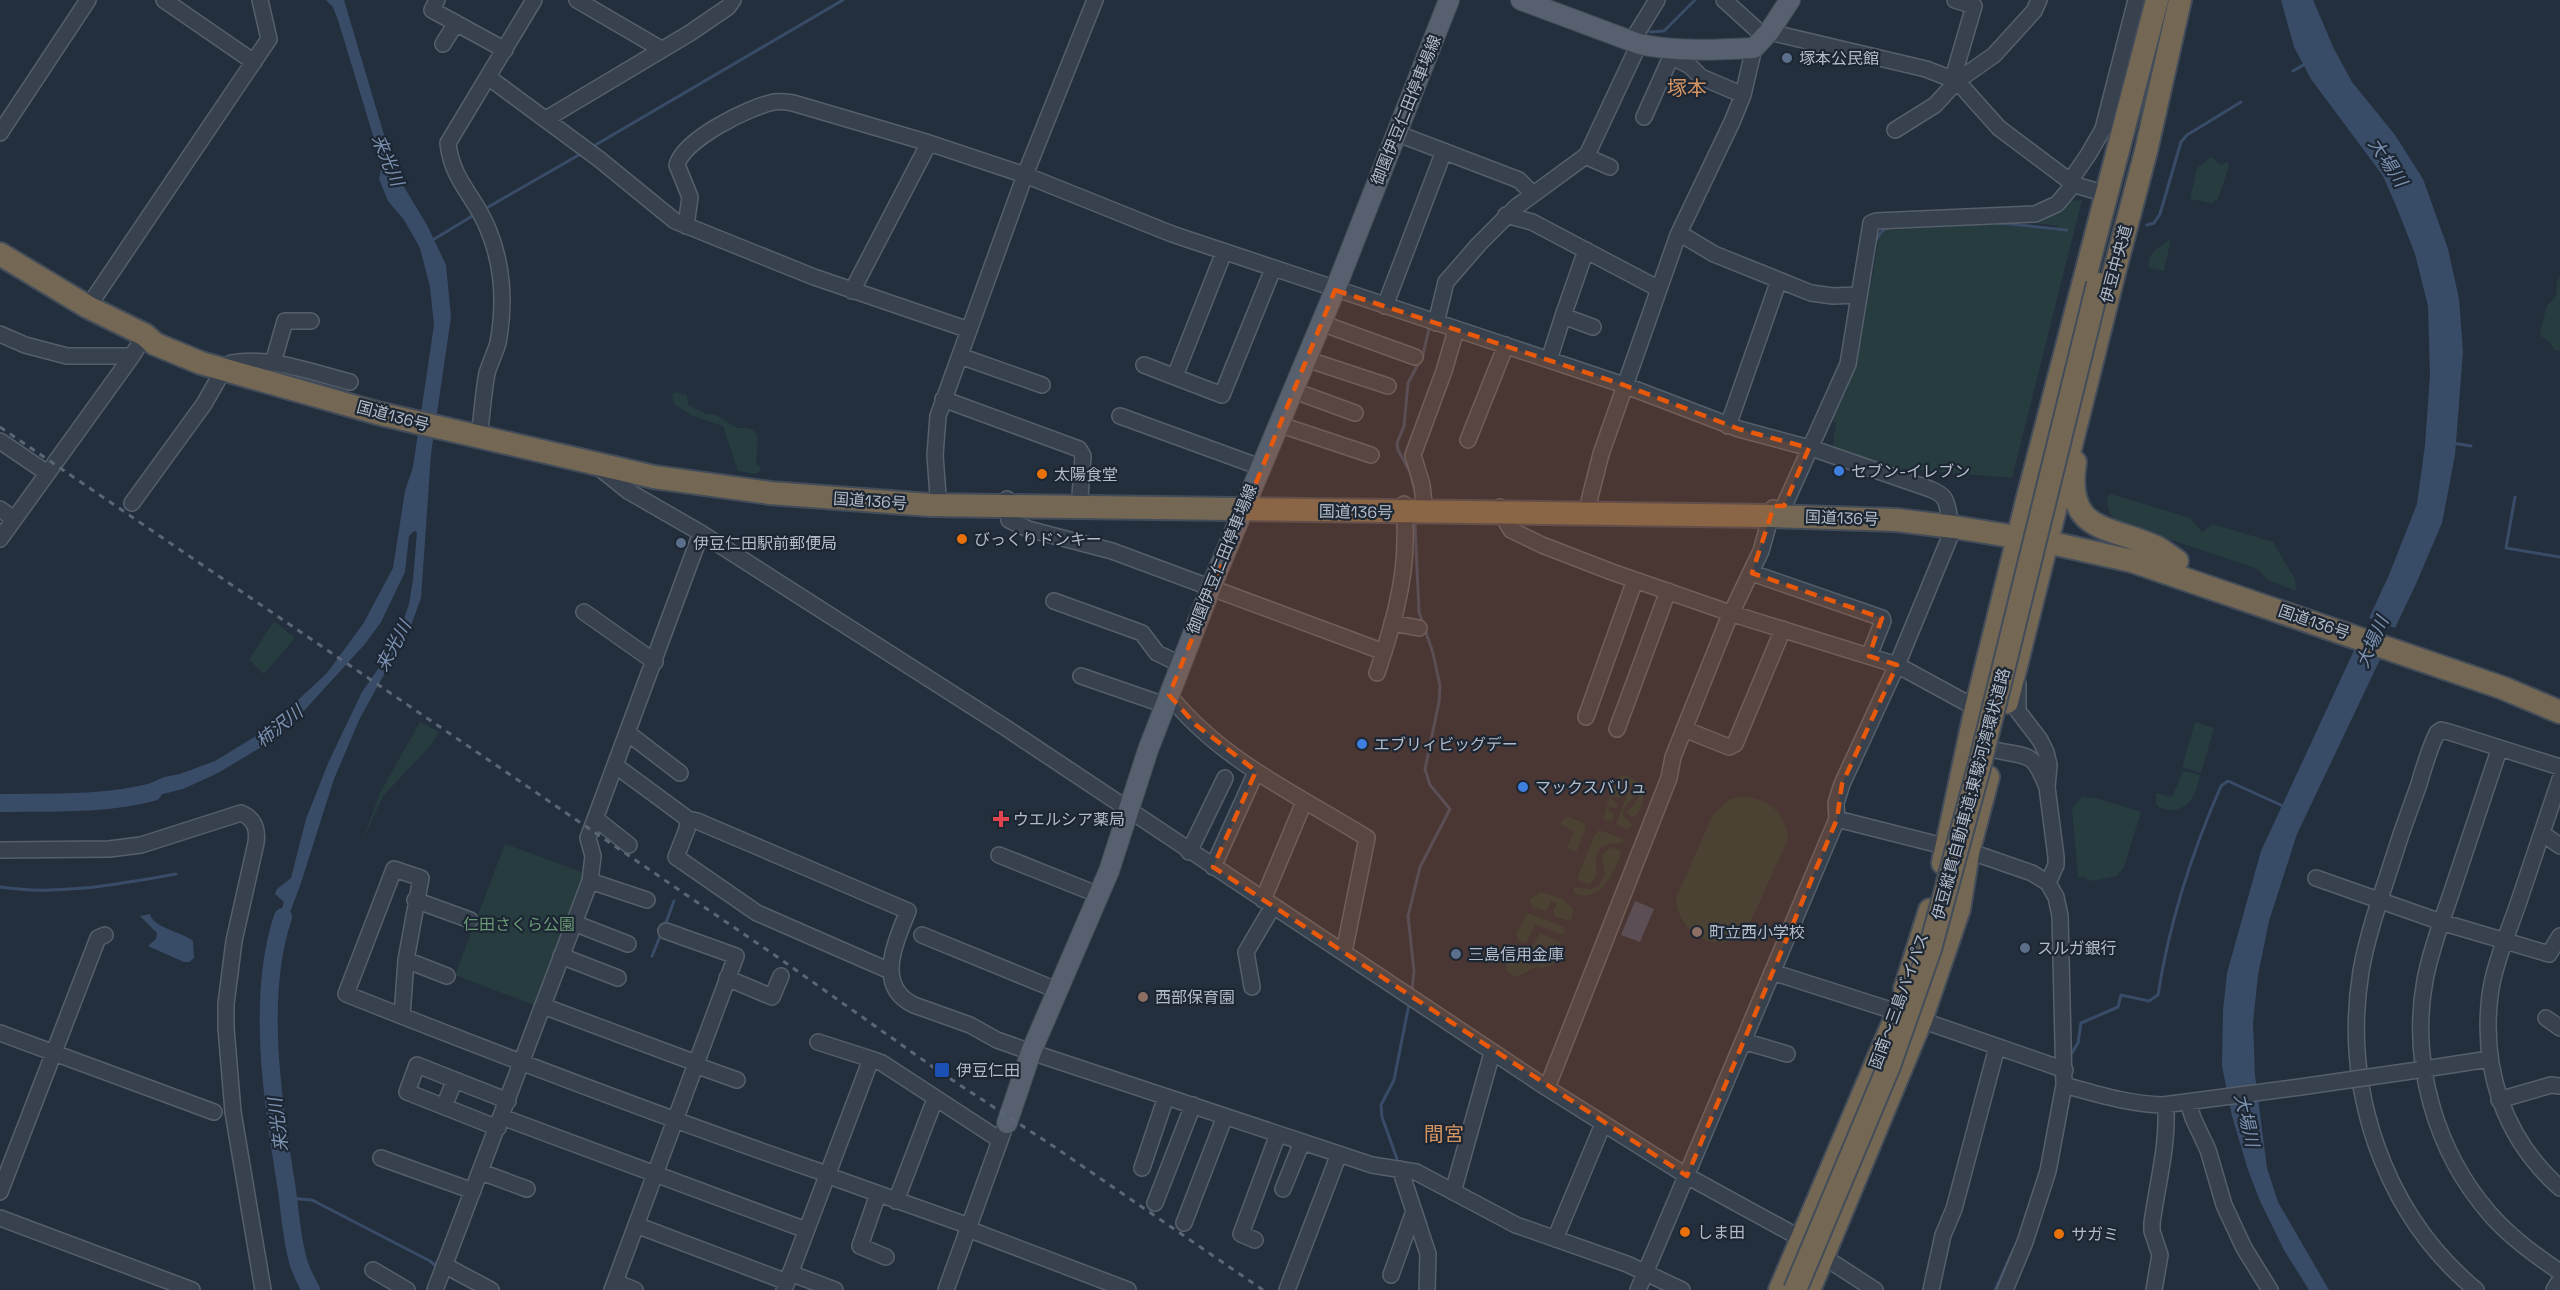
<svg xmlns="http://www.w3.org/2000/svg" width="2560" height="1290" font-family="'Space Grotesk','Noto Sans JP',sans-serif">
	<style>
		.green { fill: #263c3f }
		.water { fill: #394c67 }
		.pier { fill: #242f3e }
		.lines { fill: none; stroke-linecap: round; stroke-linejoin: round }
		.stream { stroke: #394c67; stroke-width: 3 }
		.river { stroke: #394c67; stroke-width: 18 }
		.minor-casing { stroke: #565f6c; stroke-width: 18 }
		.major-casing { stroke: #414a57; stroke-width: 22 }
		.highway-casing { stroke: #434c59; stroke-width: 26 }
		.minor { stroke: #38414e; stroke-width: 15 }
		.major { stroke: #56606e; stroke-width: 20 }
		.highway { stroke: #746855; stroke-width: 22 }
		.rail { stroke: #5a6575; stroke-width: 3; stroke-dasharray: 6 6; stroke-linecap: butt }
		.minor-bridge-casing { stroke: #565f6c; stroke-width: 18; stroke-linecap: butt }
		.highway-bridge-casing { stroke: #434c59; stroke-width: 26; stroke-linecap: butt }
		.minor-bridge { stroke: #38414e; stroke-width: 15 }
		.highway-bridge { stroke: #746855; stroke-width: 22 }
		.marked { fill: #e8590c; fill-opacity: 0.2; stroke: #e8590c; stroke-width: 4.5; stroke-dasharray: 12 8; stroke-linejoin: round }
		.service-dot { fill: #5c6f8a; stroke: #1d2633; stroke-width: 2 }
		.shop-dot { fill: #3f7fe0; stroke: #1d2633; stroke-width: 2 }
		.food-dot { fill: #e8710a; stroke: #1d2633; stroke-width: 2 }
		.health-dot { fill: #e0444e; stroke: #1d2633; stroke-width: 2 }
		.education-dot { fill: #8d6e63; stroke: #1d2633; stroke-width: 2 }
		.transit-dot { fill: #1a4fb4; stroke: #1d2633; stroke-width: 2 }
		.labels { text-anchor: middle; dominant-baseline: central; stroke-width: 4.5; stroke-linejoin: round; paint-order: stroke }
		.poi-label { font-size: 16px; fill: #b4bcc9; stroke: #1d2633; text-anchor: start }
		.street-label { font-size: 16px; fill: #b4bcc9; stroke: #1d2633 }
		.park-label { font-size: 16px; fill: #6b9a76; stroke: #1d2633 }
		.water-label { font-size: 18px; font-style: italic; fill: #7c92b1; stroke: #1d2633 }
		.quarter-label { font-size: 20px; fill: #d59563; stroke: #1d2633 }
	</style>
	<rect width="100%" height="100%" fill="#242f3e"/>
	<!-- green -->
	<path class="green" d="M2211,157l10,8 6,-3 2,4 -11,33 -6,4 -22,-4 7,-31z
		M2082,200l-70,278 -140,-12 -40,-14 4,-30 -7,-2 37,-131 5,-5 8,-47 8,-7 109,-6 62,7 1,-5 -56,-7 64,-18z
		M2171,239l-7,32 -15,-3c-3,-15 10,-21 22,-29z
		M2560,276v75l-6,-1 -4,-7 -10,-8c0,-5 6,-28 8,-31 3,-3 6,-5 8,-8l1,-15z
		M676,392l11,3 1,10 18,9 10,1 21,13h11l6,3 4,8 -2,24 4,4v4l-5,3 -17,-3 -15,-45 -32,-11 -17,-11 -2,-9z
		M2111,494l79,24 12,14 10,-8 61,18 22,37 1,12 -30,-12 -5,-7 -6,-4 -137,-46c-8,-6 -11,-15 -11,-25z
		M274,621l21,17 -31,36 -15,-14z
		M420,722l19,10 -9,14 -47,50 -21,46 18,-49z
		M2195,722l19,6 -13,45 -19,-6z
		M2183,771l17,4c-4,23 -15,41 -40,33l-4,-4v-11l16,4z
		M1623,775l14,6 6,7c2,9 -3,26 -11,30l-5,-6 8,-8 4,-8 -4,-8 -17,-8v-3z
		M1616,786l14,5 4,5 -10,12 -1,8 9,9 -4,5 -12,-6 12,-31 -5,-1 -3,6 -7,-2 -1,4 6,4 -2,4 -7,-1 -1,4 6,3 -2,7 -9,-2 10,-31z
		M1741,797c26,0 45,15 47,42l-40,88c-26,34 -71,7 -72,-29l37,-83 17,-16z
		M2082,797l14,1 45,14 -17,55 -7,9 -27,5 -6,-4 -6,1 -6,-69z
		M1566,816l18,7 2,4 -10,25 -9,-4 7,-16 -14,-8z
		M1599,830l22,8 3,4c-7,3 -15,-1 -22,5 -14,11 4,31 -15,37l-10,-5 17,-43z
		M505,844l79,29 -50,132 -79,-30z
		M1614,848l6,2 1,4c-7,19 -22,51 -47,39v-6l17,2 9,-4 5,-12 -3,-17 6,-7z
		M1541,892l22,7 10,11 -1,9 -5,1 -13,-4 -1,-4 4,-9 -6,-2 -5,10 -13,-4 -4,-7z
		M1527,913l36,13 2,7 -5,1 -25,-10 -9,19 -7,-2 -3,-7z
		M1540,933l21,9 -2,8 -22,-6 -8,15 -19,-8 4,-5 15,5z
		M1543,951l13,6 -3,8 -14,4 -1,-3 -22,11 -8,-5 -3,-9 4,-5h6l18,8z"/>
	<!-- water -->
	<path class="water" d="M326,0h18l46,155 14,32 23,38 19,40 5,52 -20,137 -10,144 -11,30 -50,90 -26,61 -34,107 -21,55 -7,-1 12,-38 -9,-8 2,-5 14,-11 15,-59 23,-58 33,-69 18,-26 4,-14 7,-6 11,-21 7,-21 4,-24 4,-48 -3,-1 -5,5 -4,36 -24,50 -16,22 -64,70 -33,29 -50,30 -35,16 -52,13 -2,-9 35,-16 16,-3 35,-13 51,-31 61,-57 36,-49 30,-56 12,-77 8,-24 21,-142 -4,-38 -10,-39 -16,-28 -16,-19 -9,-22 3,-14 -44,-145 -5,-13z
		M2281,0h32l21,49 18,33 43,53 28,44 25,70 11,50 4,52 -8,104 -13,68 -27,63 -118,248 -28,87 -11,54 -5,48 2,52 12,93 11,34 51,88h-20l-25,-40 -24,-49 -12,-31 -16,-54 -10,-50 1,-55 4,-38 34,-122 128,-276 28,-71 8,-59 5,-69 -2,-70 -13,-52 -18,-46 -14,-32 -72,-97 -17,-32z
		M1635,901l19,8 -14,33 -19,-7z
		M150,914c2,13 32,18 43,27l1,17 -5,4h-5l-36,-16 8,-7 1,-6 -17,-17z"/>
	<!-- pier -->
	<path class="pier" d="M2366,617l32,12 -15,31 -32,-12z"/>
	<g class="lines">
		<!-- stream -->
		<path class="stream" d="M1650,32l14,-1 31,-31
			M2293,71l12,-7
			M592,147l251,-147
			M483,210l101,-58
			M1999,223l68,7
			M2147,225l7,-2 6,-9 21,-72 6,-7 54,-33
			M431,241l43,-26
			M1866,286l3,-3c3,-17 1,-51 21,-56
			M2452,443l19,3
			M1415,492l-5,-20 -12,-22 -1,-7 7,-17 4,-43 15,-28 7,-31
			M2515,497l-9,51 54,9
			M0,887c59,9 118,-3 176,-13
			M665,925l9,-24
			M652,956l9,-22
			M1412,991l2,-20 -6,-55 12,-49 30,-58 -20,-24 -5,-16 14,-67 1,-16 -7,-33 -14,-41 -4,-87
			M2070,1056l8,-13 3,-20 37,-16 3,-12 28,6 9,-6c11,-71 34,-143 63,-209l7,-5 55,25
			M1397,1159l-15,-42 -1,-12 13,-25 15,-76
			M1413,1185l13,38
			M288,1198l24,2 118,61 8,7
			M445,1274l30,16
			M1995,1290l19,-42"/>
		<!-- river -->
		<path class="river" d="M0,803c51,-1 103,2 153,-11
			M283,917c-27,80 -10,185 3,267 4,25 5,52 12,77 3,10 8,20 13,29"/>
		<defs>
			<path id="minor" d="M164,0l90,62
				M437,0l-5,10 73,40
				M577,0l84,49
				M1724,0l41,37
				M1769,32l157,37 31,12 42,47 68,51 12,7 27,8
				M1632,41l25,-41
				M443,44l13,-21
				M1671,56l19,10 11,11 42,18
				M488,77l111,82 76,62 139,56 155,53
				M1953,78l21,-72 -19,-6
				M1644,117l31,-69
				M546,119l144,-86 38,-26 5,-7
				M1895,130l40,-25 22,-24 37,-26 40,-44 5,-11
				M0,133l88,-133
				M1396,133l123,47 14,14
				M1585,156l25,11
				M2070,181l18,-26 15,-26 33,-129
				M1506,215l26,7 127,67
				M686,226l4,-29 -13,-32c7,-26 72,-58 97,-63 6,-1 13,0 19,1l136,40 96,32 147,59 452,151 115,44 78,21 113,39c15,6 16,10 19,25
				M1679,233l35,21 97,39 22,3 25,-1
				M852,291l77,-148
				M1385,306l59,-155
				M88,307l181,-268 -9,-39
				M1563,316l23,-66
				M1321,323l94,34
				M1436,323l10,-41 33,-38 37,-37 71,-52 52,-111
				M0,334l25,11 42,11h65
				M960,356l82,29
				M1306,359l82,27
				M1549,360l14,-44 30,11
				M231,363c39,-7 80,9 119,19
				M273,363l12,-42h26
				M1144,365l78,30 51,-126
				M1175,376l49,-124
				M1292,390l63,23
				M943,399l136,50 4,7 -3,40
				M1120,416l140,51
				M1278,424l93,31
				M1728,426l51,-146
				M479,437c3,-21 4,-43 8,-64 3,-10 8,-20 11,-30 7,-38 5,-78 -10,-114 -13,-33 -36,-48 -40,-86l86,-143
				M1468,440l38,-95
				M0,441l47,32
				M598,467l30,24 73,42 302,193 544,362 140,88 115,63 22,18 51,33
				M938,496l-3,-41 3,-39 87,-241 70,-175
				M1007,499l2,21 19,9 84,22 272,101
				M132,503l72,-99 20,-35
				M1424,503l-2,-18 -9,-30 31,-84 12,-41
				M1588,505l13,-51 77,-219 54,-113 11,-27 11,-47
				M1784,506l64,-142 23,-141 5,-2 159,-7 22,-10 17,-20
				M1500,507l1,6 10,17 31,15 70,27 121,42 164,51 79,43
				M0,509l14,10
				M0,539l132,-183 13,-21
				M1752,573l130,45 1,3 -14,35
				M1054,601l88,32 15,20 23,11
				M584,612l71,50
				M1392,623l27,5
				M1377,673c14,-42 28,-88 28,-132 1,-13 -1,-25 -1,-37
				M1081,676l84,29
				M1169,695c51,65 129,100 198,143l-23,114
				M1586,717l49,-137
				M1617,729l51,-138
				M1684,729l45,18 6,-3 48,-115
				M629,734l51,39
				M1995,750c36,8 37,1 52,37l2,-22 -3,-13 -6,-12 -22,-29v-27
				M2499,750c-15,46 -31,92 -46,138 -10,30 -22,60 -28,92 -15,82 10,171 65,234 20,23 45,41 70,58
				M616,766l72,53 -1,10 -11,28 81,56 133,58
				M2560,779c-14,41 -28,83 -42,125 -10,29 -24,61 -28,91 -9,75 14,143 70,193
				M596,819l33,26
				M688,819l9,2 211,90c-12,30 -34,75 6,94l56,20 27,15 34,12 317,105 24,8 44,7 100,53 111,39 55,26
				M1837,819l146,37 49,17 16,10
				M2542,833l18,13
				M0,850l109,-1 32,-4 100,-32c14,6 17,16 15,30l-22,98 -8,63v24l7,84 30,178
				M1189,852l36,-74
				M999,855l100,40
				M1213,867l43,-95
				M2316,878l125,44 108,32 11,-18
				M590,881l57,19
				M415,900l55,20
				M1263,900l41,-98
				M574,923l54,21
				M922,935l137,56
				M561,956l57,22
				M406,960l41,16
				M1772,972l125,40
				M727,978l45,19 9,-21
				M1252,987l-6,-35 27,-46
				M543,1006l153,57
				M402,1016l4,-56 15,-82 -27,-9 -48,125c159,63 319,124 481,180
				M2546,1018l14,10
				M1921,1020l144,50
				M0,1033l214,79
				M1743,1041l44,13
				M818,1042l53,17
				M695,1065l42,15
				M2418,1070l71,-11
				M2064,1085c33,9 64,19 99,20l137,-18
				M1547,1088l122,-310 4,-21 54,-135 34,-71 12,-43
				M2499,1100l52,-15 9,1
				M2188,1102l5,16 15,32 16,55 20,43 26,42
				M444,1106l11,-26
				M502,1117l304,113
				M498,1128l-91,-36 10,-27 91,36
				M381,1158l92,33
				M1142,1168l24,-71
				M1400,1169l28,85 -1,36
				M481,1172l46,17
				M826,1175l143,51
				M1283,1189l19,-47
				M0,1192l98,-254 7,-3
				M1453,1192l39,-139
				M878,1194l-18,52 26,11
				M896,1201l39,-102
				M1155,1203l38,-98
				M0,1218l192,72
				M1184,1223l41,-107
				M636,1225l151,57
				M968,1229l160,61
				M1555,1239l48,-115
				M1255,1240l-14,-6 37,-100
				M444,1265l47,25
				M373,1270l34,20
				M790,1273l45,17
				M1391,1275l23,-64
				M615,1282l20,8
				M435,1290l155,-409 3,-25 -5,-18 113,-305
				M612,1290l124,-334 -70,-25
				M784,1290l87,-231 11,4 118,77
				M946,1290l57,-158
				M1287,1290l52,-136
				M1638,1290l199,-471 -1,-16 6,-19 55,-119 57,-138
				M1931,1290l12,-55 11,-26 43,-162
				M2005,1290l20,-48 23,-71 16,-86 -4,-169 -4,-19 -8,-14 8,-18v-8l-9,-70
				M2154,1290l6,-35 -8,-24v-8c5,-37 15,-73 14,-110
				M2476,1290c-93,-77 -134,-202 -115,-319 7,-40 22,-80 34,-118 7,-23 16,-46 24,-69 5,-17 10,-35 18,-51l4,-3 8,2 111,35
				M2554,1290l6,-10"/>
			<path id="major" d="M1521,0l118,44c36,8 77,6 115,4l15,-16 21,-32
				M1007,1123l24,-71 78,-181 39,-121 63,-163 124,-297 114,-290"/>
			<path id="highway" d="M0,254l88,53 57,28 10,9 46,19 176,50 277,64 116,16 160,12 841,11 126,4 57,7 93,15 85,19 371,127 57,24
				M2075,462c-11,73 36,63 83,86 7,4 13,9 19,13
				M2007,702l107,-429 32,-122 34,-151
				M1943,863l33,-155 53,-215 128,-493
				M1905,989l25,-79
				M1780,1290l112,-264
				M1809,1290l112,-270 38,-111 9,-56 20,-76"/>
		</defs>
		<!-- minor casing -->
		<use href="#minor" class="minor-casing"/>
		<!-- major casing -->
		<use href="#major" class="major-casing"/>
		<!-- highway casing -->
		<use href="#highway" class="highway-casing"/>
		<!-- minor -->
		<use href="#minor" class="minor"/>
		<!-- major -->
		<use href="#major" class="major"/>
		<!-- highway -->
		<use href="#highway" class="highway"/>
		<!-- rail -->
		<path class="rail" d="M0,427l776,529 164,116 116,76 207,142"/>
		<defs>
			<path id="minor-bridge" d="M2300,1087l118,-17"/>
			<path id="highway-bridge" d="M1795,1290l94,-224 41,-117 50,-185 118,-480"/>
		</defs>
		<!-- minor-bridge casing -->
		<use href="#minor-bridge" class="minor-bridge-casing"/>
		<!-- highway-bridge casing -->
		<use href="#highway-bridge" class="highway-bridge-casing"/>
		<!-- minor-bridge -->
		<use href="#minor-bridge" class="minor-bridge"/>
		<!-- highway-bridge -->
		<use href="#highway-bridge" class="highway-bridge"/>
	</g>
	<!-- marked area -->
	<path class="marked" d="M1335,290l289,95 115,44 70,19 -25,58h-10l-22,67 130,45 -13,38 28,9 -55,119 -5,35 -150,357 -474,-309 43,-96 -60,-46 -27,-30z"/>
	<!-- markers -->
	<g class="service-dot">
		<circle cx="1787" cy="58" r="6"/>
		<circle cx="681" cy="543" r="6"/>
		<circle cx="2025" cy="948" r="6"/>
		<circle cx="1456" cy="954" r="6"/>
	</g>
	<g class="shop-dot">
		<circle cx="1839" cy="471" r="6"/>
		<circle cx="1362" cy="744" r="6"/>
		<circle cx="1523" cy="787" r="6"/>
	</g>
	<g class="food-dot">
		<circle cx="1042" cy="474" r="6"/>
		<circle cx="962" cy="539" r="6"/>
		<circle cx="1685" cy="1232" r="6"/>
		<circle cx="2059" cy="1234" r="6"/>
	</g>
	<path class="health-dot" d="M998 810h6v6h6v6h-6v6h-6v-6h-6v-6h6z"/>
	<g class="education-dot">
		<circle cx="1697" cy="932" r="6"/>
		<circle cx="1143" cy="997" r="6"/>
	</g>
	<rect class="transit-dot" x="934" y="1062" width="16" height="16" rx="3"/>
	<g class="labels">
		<!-- poi labels -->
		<g class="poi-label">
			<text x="1799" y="58">塚本公民館</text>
			<text x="1851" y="471">セブン-イレブン</text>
			<text x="1054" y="474">太陽食堂</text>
			<text x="974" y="539">びっくりドンキー</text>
			<text x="693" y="543">伊豆仁田駅前郵便局</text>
			<text x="1374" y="744">エブリィビッグデー</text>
			<text x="1535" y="787">マックスバリュ</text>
			<text x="1013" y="819">ウエルシア薬局</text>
			<text x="1709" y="932">町立西小学校</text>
			<text x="2037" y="948">スルガ銀行</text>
			<text x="1468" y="954">三島信用金庫</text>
			<text x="1155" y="997">西部保育園</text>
			<text x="956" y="1070">伊豆仁田</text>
			<text x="1697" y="1232">しま田</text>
			<text x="2071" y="1234">サガミ</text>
		</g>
		<!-- street labels -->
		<g class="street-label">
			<text transform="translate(1406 110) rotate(-68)">御園伊豆仁田停車場線</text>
			<text transform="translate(2116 264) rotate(-75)">伊豆中央道</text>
			<text transform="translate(393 416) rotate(15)">国道136号</text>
			<text transform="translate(870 501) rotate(4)">国道136号</text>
			<text transform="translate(1356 512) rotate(1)">国道136号</text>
			<text transform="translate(1842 518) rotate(2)">国道136号</text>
			<text transform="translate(1222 559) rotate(-68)">御園伊豆仁田停車場線</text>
			<text transform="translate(2314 622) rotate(19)">国道136号</text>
			<text transform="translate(1971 794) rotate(-75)">伊豆縦貫自動車道;東駿河湾環状道路</text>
			<text transform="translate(1899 1001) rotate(-70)">函南～三島バイパス</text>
		</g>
		<!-- park labels -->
		<g class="park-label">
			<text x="519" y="924">仁田さくら公園</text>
		</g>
		<!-- water labels -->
		<g class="water-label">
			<text transform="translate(388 160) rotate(67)">来光川</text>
			<text transform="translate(2388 162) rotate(57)">大場川</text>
			<text transform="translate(2372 642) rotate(-66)">大場川</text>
			<text transform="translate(393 646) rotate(-62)">来光川</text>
			<text transform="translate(279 726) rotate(-39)">柿沢川</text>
			<text transform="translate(2247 1120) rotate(77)">大場川</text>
			<text transform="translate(278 1125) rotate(-97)">来光川</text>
		</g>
		<!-- quarter labels -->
		<g class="quarter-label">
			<text x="1687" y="88">塚本</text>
			<text x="1444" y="1134">間宮</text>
		</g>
	</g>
</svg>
